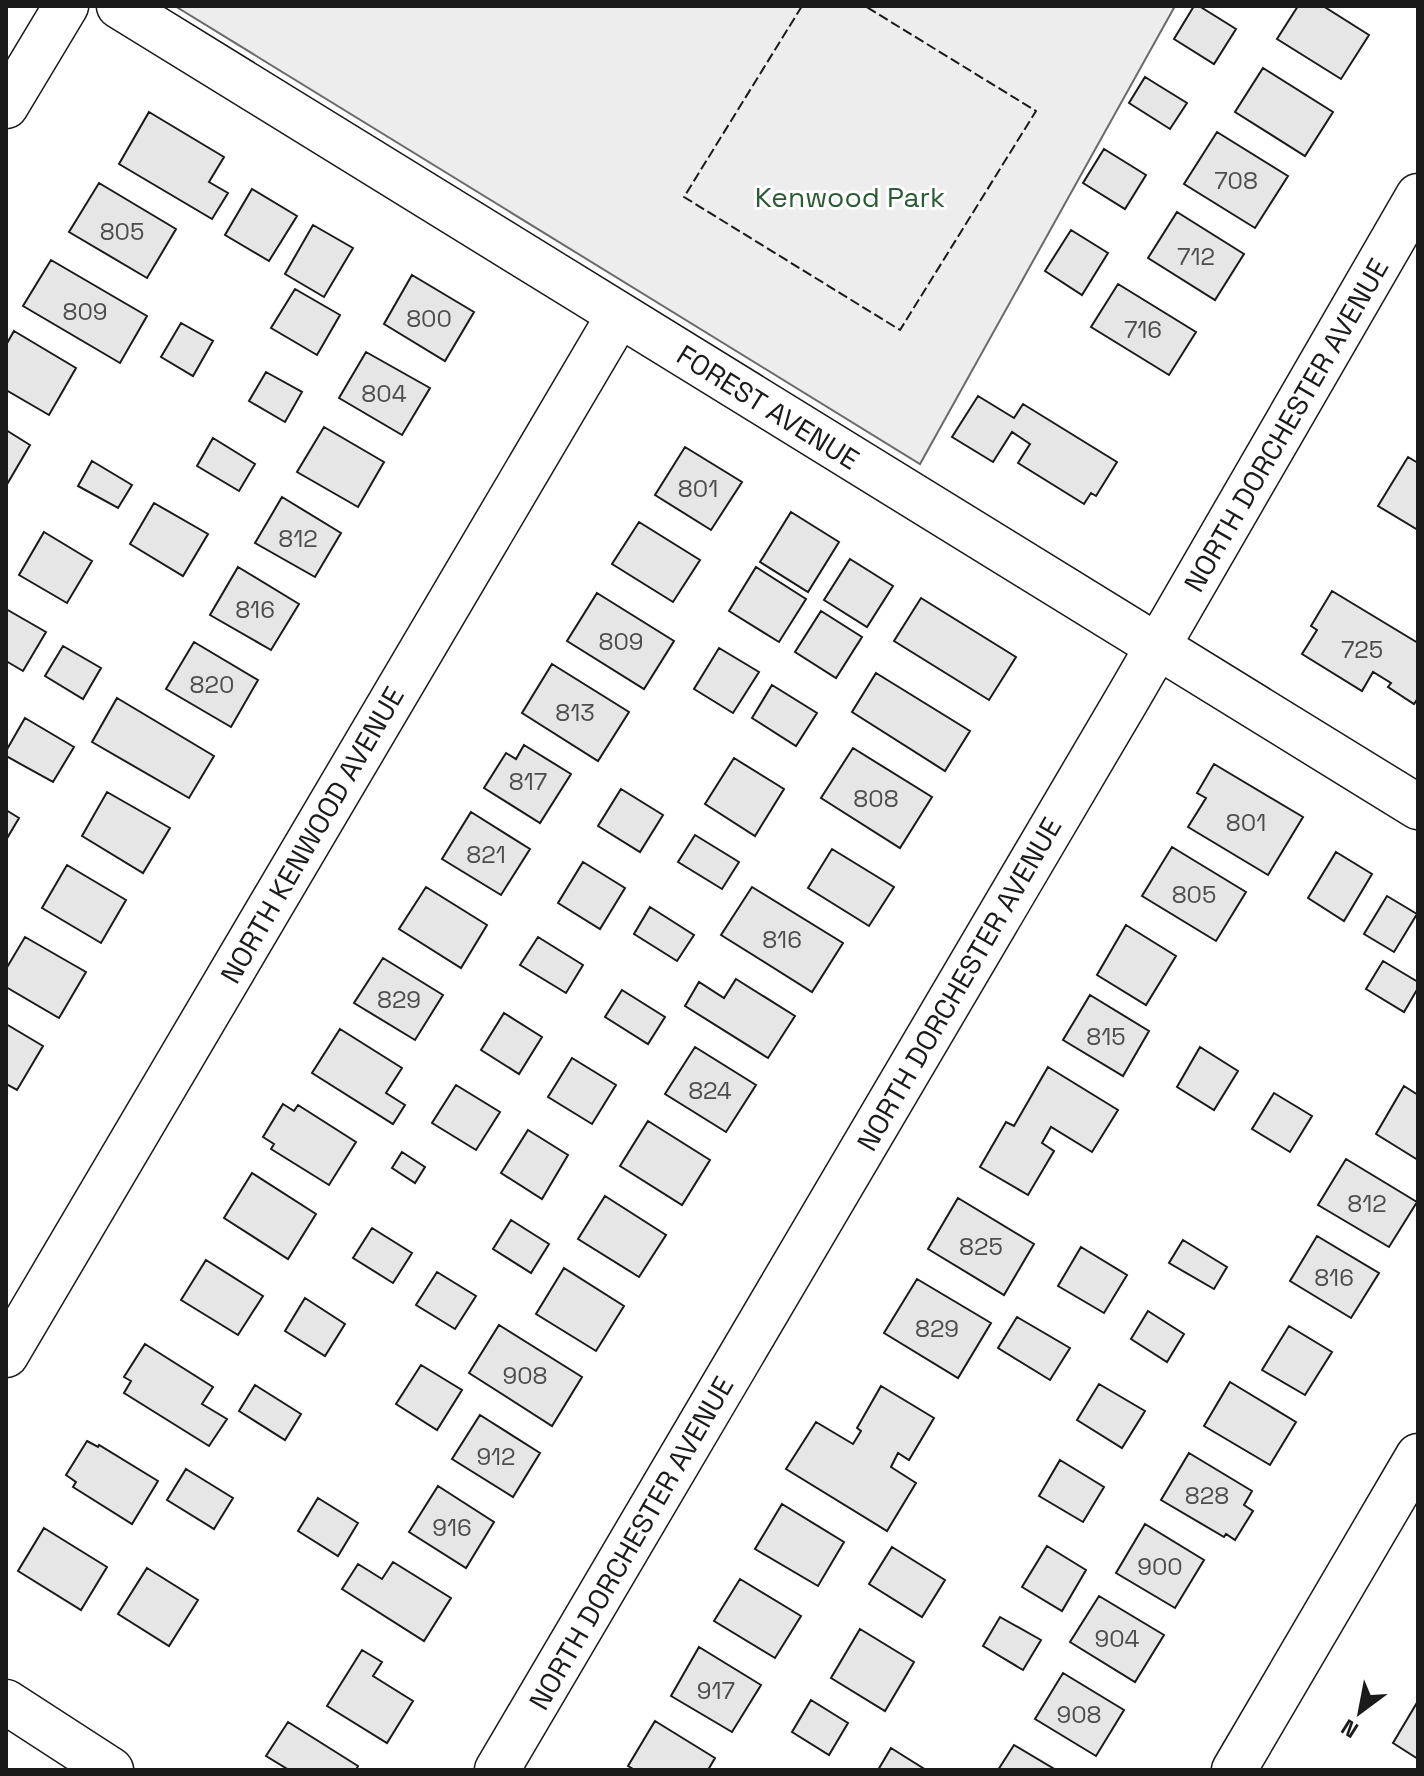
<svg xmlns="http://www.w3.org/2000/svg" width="1424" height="1776" font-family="'Space Grotesk',sans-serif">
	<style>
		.green { fill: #ededed; stroke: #6a6a6a; stroke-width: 2 }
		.building { fill: #e6e6e6; stroke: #1a1a1a; stroke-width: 2 }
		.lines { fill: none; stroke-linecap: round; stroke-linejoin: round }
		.minor-casing { stroke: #1a1a1a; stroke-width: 47 }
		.minor { stroke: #fff; stroke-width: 44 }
		.fence { stroke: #1a1a1a; stroke-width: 2; stroke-dasharray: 10 4; stroke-linecap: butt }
		.labels { text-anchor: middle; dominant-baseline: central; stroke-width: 6; stroke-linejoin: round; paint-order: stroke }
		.number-label { font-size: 24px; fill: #4d4d4d }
		.park-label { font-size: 28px; fill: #2b5a34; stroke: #fff }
		.street-label { font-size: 28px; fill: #1a1a1a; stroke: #fff }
	</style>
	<rect width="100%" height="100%" fill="#fff"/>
	<!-- green -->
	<path class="green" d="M175,6h1000l-255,458z"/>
	<!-- building -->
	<path class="building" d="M1194,6h5l37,23 -22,35 -40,-25z
		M1298,6h25l46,29 -28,44 -64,-40z
		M1263,68l70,44 -28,44 -70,-44z
		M1145,77l42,26 -17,26 -41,-26z
		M149,112l75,45 -15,25 19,11 -16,26 -93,-55z
		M1217,132l71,44 -33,52 -71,-44z
		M1104,149l42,26 -21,34 -42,-26z
		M99,183l77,46 -29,49 -78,-46z
		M252,189l45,27 -28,45 -44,-26z
		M1177,212l67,42 -29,46 -67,-42z
		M313,225l40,23 -29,49 -39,-23z
		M1071,230l37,23 -26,42 -37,-24z
		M51,260l96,56 -27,47 -97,-57z
		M412,275l62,37 -29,49 -61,-37z
		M1118,284l78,48 -27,43 -78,-48z
		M295,289l45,26 -23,40 -46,-27z
		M181,323l32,18 -20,35 -32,-19z
		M14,331l62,37 -27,47 -43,-25v-45z
		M366,352l64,36 -28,47 -63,-37z
		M266,372l36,20 -17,30 -36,-21z
		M978,396l36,22 9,-14 94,58 -21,34 -5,-3 -7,11 -66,-41 12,-19 -18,-12 -19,30 -41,-25z
		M324,427l60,35 -26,45 -61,-35z
		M6,430l24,15 -24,41z
		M213,438l42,26 -16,27 -42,-25z
		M685,447l57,35 -31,48 -56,-35z
		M1408,457l10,6v67l-40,-24z
		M92,461l40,24 -14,23 -40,-22z
		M282,497l59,36 -26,44 -60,-34z
		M154,503l54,31 -25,42 -53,-32z
		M791,512l48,30 -31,50 -48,-30z
		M639,522l61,38 -27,42 -61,-38z
		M44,532l48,29 -25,42 -48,-28z
		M850,559l43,27 -26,41 -43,-27z
		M238,567l61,37 -28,46 -61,-35z
		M756,567l50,32 -27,43 -50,-31z
		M1332,591l86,52v55l-4,6 -26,-17 3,-4 -18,-11 -11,19 -60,-37 15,-24 -6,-4z
		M597,593l77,48 -30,48 -77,-48z
		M921,598l95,59 -27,43 -95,-59z
		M6,609l40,23 -23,39 -17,-10z
		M821,611l41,26 -26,41 -41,-26z
		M194,642l64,38 -27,47 -65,-38z
		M63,646l38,22 -18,31 -38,-23z
		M719,648l40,24 -26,41 -39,-24z
		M552,664l77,48 -31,49 -76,-48z
		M876,673l94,58 -25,40 -93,-59z
		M772,685l45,28 -21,33 -44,-28z
		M117,698l97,58 -25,42 -97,-56z
		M25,718l49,29 -21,35 -47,-26v-5z
		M524,745l47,29 -31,49 -56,-35 22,-35 10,6z
		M853,748l79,49 -32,51 -79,-50z
		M734,758l50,31 -29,47 -50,-32z
		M1214,764l89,53 -35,58 -80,-48 18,-29 -9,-5z
		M621,789l42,26 -23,37 -42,-26z
		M107,792l63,36 -27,45 -61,-37z
		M6,810l13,8 -13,22z
		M471,812l59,37 -29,46 -59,-36z
		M695,835l44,27 -17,27 -44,-27z
		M1172,847l74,45 -30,49 -74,-45z
		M832,849l62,38 -25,39 -61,-38z
		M1336,852l36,22 -28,47 -36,-23z
		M583,862l42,26 -25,41 -42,-26z
		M67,865l59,35 -25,43 -59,-35z
		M426,887l61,38 -26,43 -62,-39z
		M752,887l91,56 -31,49 -91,-57z
		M1387,896l30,18 -23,38 -30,-18z
		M650,907l44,28 -17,26 -43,-27z
		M1126,925l50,31 -30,49 -49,-30z
		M25,937l61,35 -27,46 -53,-31v-18z
		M538,937l45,28 -17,28 -46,-28z
		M383,958l60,37 -28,45 -61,-37z
		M1383,961l35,21v6l-14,24 -38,-23z
		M736,979l59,37 -27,42 -83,-52 14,-24 25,16z
		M622,990l43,27 -17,27 -43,-27z
		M1090,995l59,36 -26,45 -60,-36z
		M504,1013l38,24 -23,37 -38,-24z
		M6,1024l37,22 -26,44 -11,-6z
		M340,1029l62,39 -16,25 19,12 -12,19 -81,-51z
		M695,1047l61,38 -30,47 -61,-38z
		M1200,1047l38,24 -24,39 -37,-23z
		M572,1058l44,27 -24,39 -44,-27z
		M1048,1067l70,43 -26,42 -41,-25 -9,16 12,8 -26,44 -48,-28 26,-45 8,4z
		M456,1085l44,27 -24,38 -44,-27z
		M1404,1086l14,9v65l-42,-26z
		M1274,1093l38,23 -22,36 -38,-23z
		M283,1104l11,7 4,-6 58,37 -27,43 -58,-36 3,-5 -11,-7z
		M648,1121l62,39 -28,45 -62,-39z
		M528,1130l40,25 -26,44 -41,-26z
		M402,1152l23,15 -10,16 -23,-15z
		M1346,1159l71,43 -28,45 -71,-42z
		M252,1173l64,41 -28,45 -64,-41z
		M605,1196l61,39 -27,42 -61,-38z
		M958,1198l76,46 -30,51 -76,-46z
		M511,1220l38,24 -18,29 -38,-24z
		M372,1228l40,25 -19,30 -40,-25z
		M1317,1236l62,37 -28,45 -61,-37z
		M1183,1240l44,27 -13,22 -45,-26z
		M1081,1247l46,28 -23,38 -46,-27z
		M206,1260l57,36 -25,39 -57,-35z
		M564,1268l60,38 -28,45 -60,-37z
		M437,1272l39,24 -21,33 -39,-24z
		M917,1279l74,44 -33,55 -74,-45z
		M305,1298l40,26 -20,32 -40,-25z
		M1148,1311l36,23 -17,28 -36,-23z
		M1017,1317l53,31 -20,32 -52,-32z
		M499,1325l83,52 -30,49 -83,-53z
		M1289,1326l43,26 -27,43 -43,-25z
		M145,1344l68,43 -11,17 25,15 -18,27 -85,-53 7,-12 -7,-4z
		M421,1365l41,25 -25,40 -41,-26z
		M1230,1382l66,40 -26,43 -66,-39z
		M1099,1384l46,27 -23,37 -45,-28z
		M255,1385l46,29 -16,26 -46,-29z
		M881,1386l53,32 -25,42 -11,-7 -7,14 25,16 -29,48 -101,-62 30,-47 37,22 8,-13 -4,-3z
		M480,1415l60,38 -27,44 -61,-38z
		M87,1441l11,6 1,-2 59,36 -26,43 -59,-37 3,-5 -10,-7z
		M1189,1453l63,38 -8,14 9,6 -18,29 -9,-6 -2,3 -63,-37z
		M1060,1460l44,27 -21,35 -44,-26z
		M186,1469l47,29 -19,31 -47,-29z
		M438,1486l56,36 -28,46 -57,-36z
		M318,1498l40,25 -20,33 -40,-25z
		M782,1504l62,38 -26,44 -63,-37z
		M1145,1524l59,36 -29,48 -59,-35z
		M44,1528l63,39 -26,43 -63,-39z
		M1047,1546l39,24 -24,41 -40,-24z
		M892,1547l53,33 -23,37 -53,-33z
		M393,1562l58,36 -27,43 -82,-52 16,-25 24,15z
		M147,1568l51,32 -29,46 -51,-32z
		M740,1579l61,37 -26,42 -61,-37z
		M1099,1596l65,39 -29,47 -65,-40z
		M1000,1617l41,23 -18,30 -40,-24z
		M860,1629l54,33 -29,49 -54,-33z
		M699,1647l62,38 -29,47 -61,-36z
		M362,1650l20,12 -9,14 40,25 -26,42 -60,-37z
		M1063,1673l61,37 -28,46 -61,-37z
		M811,1700l37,23 -19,32 -37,-23z
		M1418,1701v58l-25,-16z
		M655,1721l60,37 -7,12h-73l-7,-4z
		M288,1722l70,44 -2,4h-67l-23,-14z
		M1014,1745l42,25h-58z
		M891,1748l35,22h-48z"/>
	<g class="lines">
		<defs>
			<path id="minor" d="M119,6l1299,801
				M6,106l60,-100
				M6,1355l613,-1040
				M6,1702l105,68
				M497,1770l632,-1074 289,-500
				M1234,1770l184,-314"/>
		</defs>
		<!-- minor casing -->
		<use href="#minor" class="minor-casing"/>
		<!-- minor -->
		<use href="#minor" class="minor"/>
		<!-- fence -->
		<path class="fence" d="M802,6l-118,191 216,133 136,-219 -171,-105"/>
	</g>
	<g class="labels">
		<!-- number labels -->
		<g class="number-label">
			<text x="1236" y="180">708</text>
			<text x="122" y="231">805</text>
			<text x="1196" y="256">712</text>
			<text x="85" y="311">809</text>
			<text x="429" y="318">800</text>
			<text x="1143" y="329">716</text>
			<text x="384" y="393">804</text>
			<text x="698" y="488">801</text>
			<text x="298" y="538">812</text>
			<text x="255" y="609">816</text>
			<text x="621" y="641">809</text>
			<text x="1362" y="649">725</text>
			<text x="212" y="684">820</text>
			<text x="575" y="712">813</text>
			<text x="528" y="781">817</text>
			<text x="876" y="798">808</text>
			<text x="1246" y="822">801</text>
			<text x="486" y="854">821</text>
			<text x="1194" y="894">805</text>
			<text x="782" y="939">816</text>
			<text x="399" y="999">829</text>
			<text x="1106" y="1036">815</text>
			<text x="710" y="1090">824</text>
			<text x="1367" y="1203">812</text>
			<text x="981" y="1246">825</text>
			<text x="1334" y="1277">816</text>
			<text x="937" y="1328">829</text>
			<text x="525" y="1375">908</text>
			<text x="496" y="1456">912</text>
			<text x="1207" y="1495">828</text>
			<text x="452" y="1527">916</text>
			<text x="1160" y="1566">900</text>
			<text x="1117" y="1638">904</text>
			<text x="716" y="1690">917</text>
			<text x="1079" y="1714">908</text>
		</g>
		<!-- park labels -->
		<g class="park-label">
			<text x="850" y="197">Kenwood Park</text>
		</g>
		<!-- street labels -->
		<g class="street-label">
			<text transform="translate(768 407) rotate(32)">FOREST AVENUE</text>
			<text transform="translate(1286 425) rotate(-60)">NORTH DORCHESTER AVENUE</text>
			<text transform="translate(312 835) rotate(-60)">NORTH KENWOOD AVENUE</text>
			<text transform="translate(959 984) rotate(-60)">NORTH DORCHESTER AVENUE</text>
			<text transform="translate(631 1543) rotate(-60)">NORTH DORCHESTER AVENUE</text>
		</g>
	</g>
	<!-- border -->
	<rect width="1424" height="1776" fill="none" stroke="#1a1a1a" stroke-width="16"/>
	<!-- north arrow -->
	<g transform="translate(1360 1712) rotate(212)" stroke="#ffffff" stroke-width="6" paint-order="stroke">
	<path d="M0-6L14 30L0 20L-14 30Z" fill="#1a1a1a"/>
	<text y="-12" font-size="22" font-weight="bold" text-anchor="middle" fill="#1a1a1a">N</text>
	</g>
</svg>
